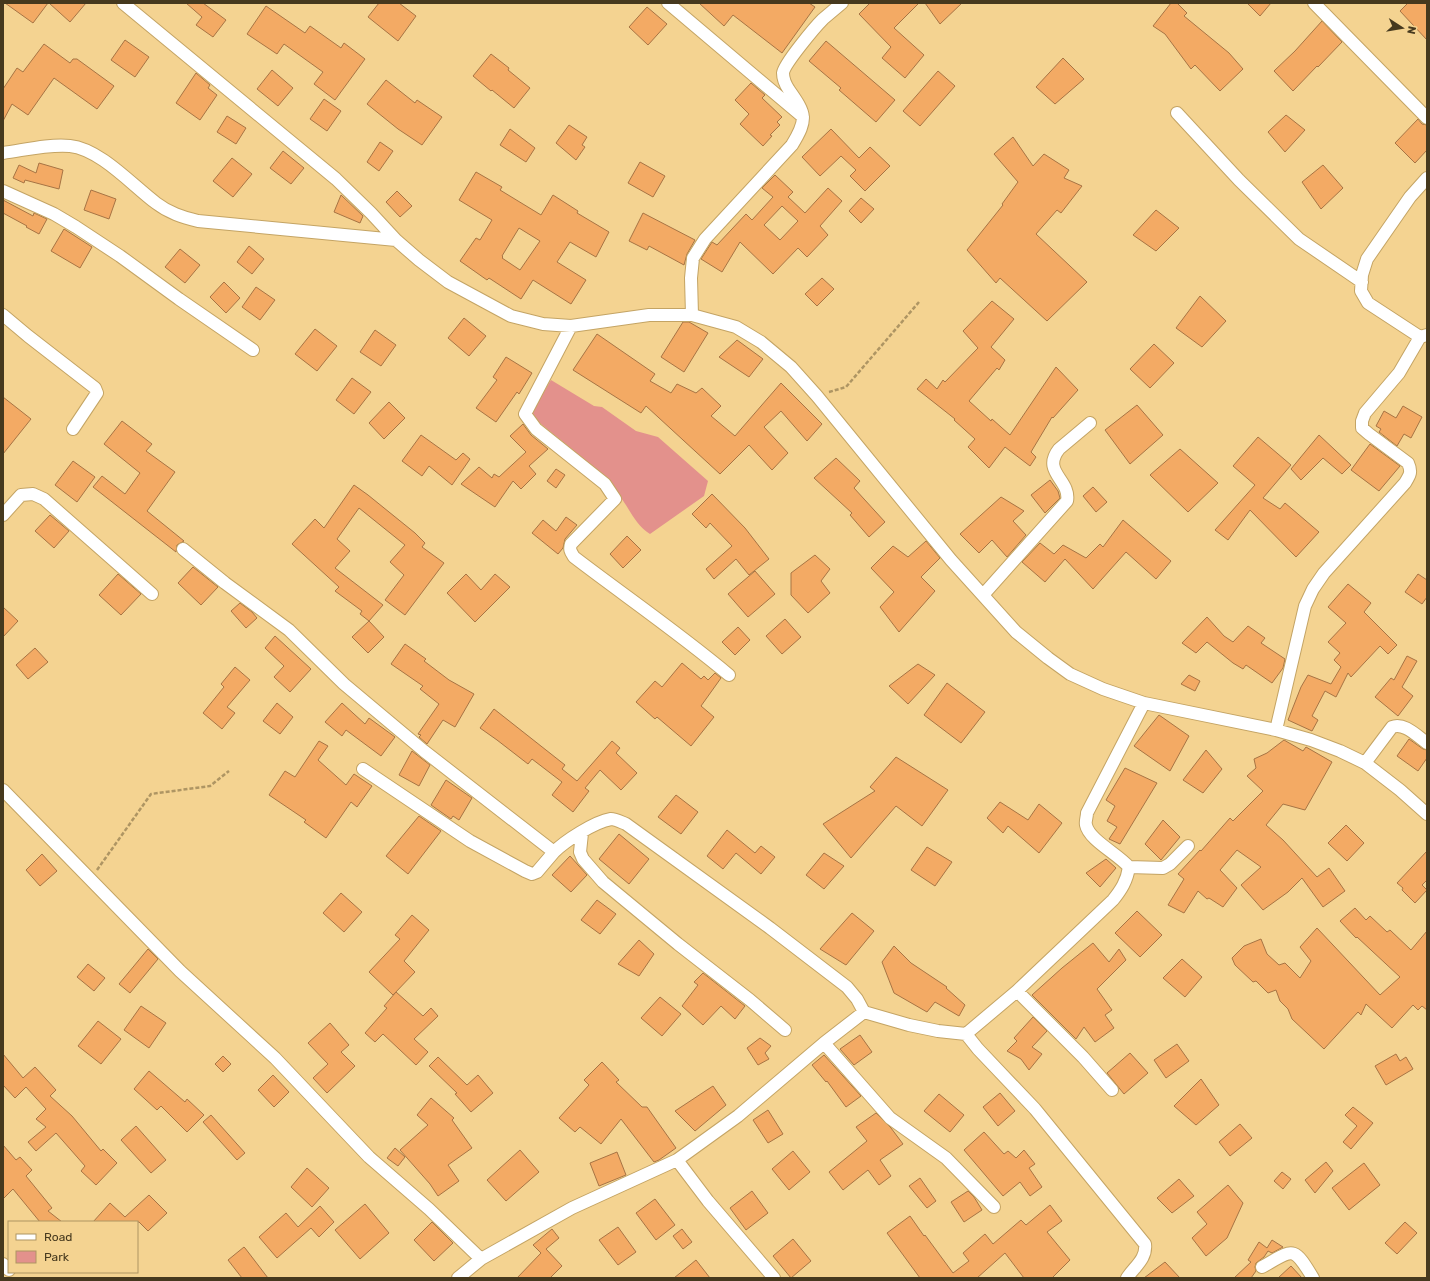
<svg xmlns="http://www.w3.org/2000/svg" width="1430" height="1281" font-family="Rubik,sans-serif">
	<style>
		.green { fill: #e3918c }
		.building { fill: #f3aa64; stroke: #a77444; fill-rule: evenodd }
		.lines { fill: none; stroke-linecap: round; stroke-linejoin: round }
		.street-casing { stroke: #c4a464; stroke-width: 14 }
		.path { stroke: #ae9563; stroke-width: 2.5; stroke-dasharray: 4 2; stroke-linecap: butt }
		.street { stroke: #fff; stroke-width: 12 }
	</style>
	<rect width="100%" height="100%" fill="#f4d391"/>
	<!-- green -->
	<path class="green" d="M551,380l43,26 8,1 34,24 22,6 50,44 -4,15 -54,38c-15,-9 -21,-27 -32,-40 -25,-30 -58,-54 -88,-79z"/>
	<!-- building -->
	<path class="building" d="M5,3h43l-15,20z
		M49,3h37l-16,19z
		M186,3h17l23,17 -13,17 -17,-12 6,-8z
		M379,3h20l17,13 -18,25 -30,-24z
		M699,3h110l6,4 -33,46 -49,-38 -9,11z
		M870,3h49l-25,25 30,27 -19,23 -23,-20 9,-11 -32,-33z
		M925,3h37l-22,21z
		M1171,3h6l10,10 -3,3 45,37 14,16 -23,22 -25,-26 -4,4 -26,-35 -12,-8z
		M1247,3h24l-11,13z
		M1408,3h19v37l-27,-29z
		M266,6l39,27 5,-7 31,22 3,-5 21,16 -30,41 -21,-16 9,-12 -39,-28 -7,10 -30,-20z
		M647,7l20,17 -19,21 -19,-18z
		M1322,21l20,21 -24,25 -1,-1 -24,25 -19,-20 21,-20z
		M125,40l24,17 -14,20 -24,-17z
		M826,41l69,59 -19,22 -37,-32 2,-2 -32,-27z
		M44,44l26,19 3,-4h4l37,27 -17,23 -43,-31 -26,37 -16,-11 -9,17v-32l14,-21 6,4z
		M491,54l18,14 -1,2 22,18 -16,20 -22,-18 -1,1 -18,-15z
		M1063,58l21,21 -29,25 -19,-17z
		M272,70l21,18 -15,18 -21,-17z
		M938,71l17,15 -35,40 -17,-15z
		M196,73l14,12 -2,3 9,7 -17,25 -24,-17z
		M386,80l29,23 2,-3 25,17 -20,28 -24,-16 -31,-25z
		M751,83l14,12 -3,3 20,19 -5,5 3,3 -10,10 2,1 -9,10 -23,-22 9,-10 -14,-14z
		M324,99l17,12 -14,20 -17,-12z
		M1286,115l19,15 -20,22 -17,-20z
		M227,116l19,12 -10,16 -19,-12z
		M1418,119l4,5 5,1v25l-12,13 -20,-20z
		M569,125l18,12 -5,8 3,2 -9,13 -20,-17z
		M510,129l25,19 -9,14 -26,-17z
		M831,129l28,29 11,-11 20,19 -25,25 -15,-15 6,-6 -15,-14 -21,20 -18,-19z
		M1013,137l20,29 11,-12 25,16 -5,8 18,8 -21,27 -4,-3 -21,24 51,48 -40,39 -47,-43 -4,5 -29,-33 36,-45 -1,-1 16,-22 -24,-28z
		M380,142l13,9 -14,20 -12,-9z
		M283,151l21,17 -13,16 -21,-16z
		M232,158l20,16 -19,23 -20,-16z
		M640,162l25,14 -12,21 -25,-14z
		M39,163l24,7 -4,19 -34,-9 -1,3 -11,-5 6,-13 17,8z
		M1323,165l20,23 -22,21 -19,-27z
		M476,172l26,15 -2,3 41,25 12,-20 25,16 -1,2 32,19 -13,25 -26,-15 -13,20 29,18 -15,24 -38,-24 -12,19 -32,-21 -2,2 -27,-19 16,-23 4,2 12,-20 -33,-20zM519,228l21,13 -20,29 -18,-12 1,-1 -1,-1z
		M775,175l18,17 -5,5 17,16 23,-25 14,13 -22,25 8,9 -21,22 -9,-9 -25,26 -33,-32 -18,30 -21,-13 11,-17 5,3 29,-31 6,6 21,-23 -11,-9zM782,206l16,15 -18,19 -16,-15z
		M91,190l25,9 -7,20 -25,-9z
		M397,191l15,15 -12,11 -14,-15z
		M341,195l22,21 -3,7 -26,-11z
		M861,198l13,11 -13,14 -12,-12z
		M3,200l30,16 1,-3 13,6 -8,15 -13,-7 1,-1 -24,-13z
		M1156,210l23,18 -23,23 -23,-16z
		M643,213l52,27 -8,14 -3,11 -35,-19 -2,4 -18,-9z
		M64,229l28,18 -12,21 -29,-17z
		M249,246l15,13 -12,15 -15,-12z
		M180,249l20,16 -15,18 -20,-16z
		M822,278l12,11 -17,17 -12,-12z
		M224,282l16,16 -14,15 -16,-16z
		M256,287l19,13 -15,20 -18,-13z
		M1200,296l26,25 -24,26 -26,-19z
		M992,301l22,18 -23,28 14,13 -6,10 -2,-2 -28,33 22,20 1,-2 18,16 46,-68 22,23 -25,28 -1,-1 -21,35 5,5 -6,9 -25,-19 -16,21 -21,-21 7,-8 -21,-19 1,-1 -38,-30 9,-10 11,10 6,-9 2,2 33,-34 -15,-17z
		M464,318l22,18 -17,20 -21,-18z
		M683,322h6l19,11 -24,39 -23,-15z
		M315,329l22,17 -20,25 -22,-17z
		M375,330l21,15 -15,21 -21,-14z
		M597,334l58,40 -5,7 21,12 6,-9 19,9 6,-5 19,18 -10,10 24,20 46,-53 41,41 -15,17 -26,-30 -17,16 24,26 -16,17 -23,-25 -29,29 -74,-68 -5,7 -68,-43z
		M737,340l26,19 -14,18 -30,-20z
		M1154,344l20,19 -24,25 -20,-19z
		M506,357l26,16 -13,21 -2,-2 -21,30 -20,-14 21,-28 -4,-3z
		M352,378l19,14 -17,22 -18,-14z
		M3,397l28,22 -28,35z
		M389,402l16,16 -21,21 -15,-16z
		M1137,405l26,30 -33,29 -25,-34z
		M1403,406l19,11 -11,21 -7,-4 -7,12 -18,-14 2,-3 -5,-3 8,-15 12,7z
		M122,421l30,23 -6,7 29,21 -28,39 37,30 -7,4 -1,7 -83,-65 9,-11 23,18 15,-21 -36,-29z
		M523,424l8,11 17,14 -19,17 7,8 -15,15 -8,-8 -18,26 -34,-23 18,-17 13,11 2,-4 5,3 27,-25 -16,-16z
		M421,435l35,25 7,-7 7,6 -18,26 -23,-19 -7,10 -20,-15z
		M1319,435l32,30 -9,9 -19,-16 -22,22 -10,-11z
		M1258,437l33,28 -28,33 17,11 5,-6 34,29 -23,25 -46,-47 -22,30 -13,-10 40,-45 -22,-19z
		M1370,444l30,22 -21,25 -28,-21z
		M1180,449l38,34 -30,29 -38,-37z
		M836,458l24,23 -6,7 31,34 -16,15 -19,-22 2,-2 -38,-35z
		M73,461l22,16 -18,25 -22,-17z
		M556,469l9,6 -9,13 -9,-7z
		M1050,480l8,11 2,7 -15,15 -14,-18z
		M354,485l14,10 47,38 10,10 -3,4 22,16 -39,52 -20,-15 19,-25 -14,-13 15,-17 -46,-37 -22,31 13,12 -15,17 48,37 -14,16 -9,-7 2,-3 -27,-20 4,-4 -47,-43 23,-25 9,9z
		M1093,487l14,15 -11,10 -13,-16z
		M712,494l33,34 24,31 -20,16 -13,-16 -22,20 -8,-10 26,-23 -22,-23 -4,5 -14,-14z
		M1001,497l23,14 -11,10 13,14 -19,22 -15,-17 -13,13 -19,-19z
		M50,515l19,16 -15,17 -19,-17z
		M566,517l11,8 -12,14 -2,9 -5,6 -26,-21 11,-13 13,11z
		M1123,520l48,41 -15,18 -30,-27 -33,37 -28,-30 -20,23 -23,-20 18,-19 14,11 9,-9 23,13 14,-14 3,3z
		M627,536l14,14 -18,18 -13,-14z
		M926,541l14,17 -19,19 14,14 -36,41 -19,-25 14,-15 -23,-24 22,-22 15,11z
		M815,555l15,14 -9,12 9,12 -22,20 -17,-18v-22z
		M193,567l25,20 -17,18 -23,-22z
		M755,571l20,23 -27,23 -20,-23z
		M118,574l23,20 -20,21 -22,-20z
		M466,574l15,16 14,-16 15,13 -35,35 -28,-29z
		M1418,574l9,6v17l-5,7 -17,-12z
		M1348,584l23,19 -7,9 33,33 -9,9 -8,-8 -29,31 -3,-4 -12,24 -11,-6 -13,25 6,4 -6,11 -24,-11 13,-33 7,-12 23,9 10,-17 -7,-7 6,-7 -12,-11 18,-19 -18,-16z
		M240,603l12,9 5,6 -11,10 -15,-17z
		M3,607l15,14 -15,16z
		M1207,617l17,19 9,6 15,-16 17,12 -4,5 24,16 -2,9 -11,15 -26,-18 -3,4 -10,-6 -26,-21 -11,11 -14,-10z
		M785,619l16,18 -19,17 -16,-18z
		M369,621l15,16 -16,16 -16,-16z
		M738,627l12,13 -15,15 -13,-13z
		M275,636l36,33 -21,23 -16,-15 10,-11 -19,-18z
		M405,644l21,15 -2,2 25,19 25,14 -19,33 -12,-7 -16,24 -8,-7 2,-2 -3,-1 21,-30 -19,-15 3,-3 -32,-22z
		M35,648l13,14 -20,17 -12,-14z
		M1407,656l10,5 -15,26 11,9 -15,20 -23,-19 16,-19 3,2z
		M682,663l19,16 3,-3 4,4 7,-7 6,5 -20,28 13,11 -23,29 -34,-29 -2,2 -19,-17 19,-21 7,6z
		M918,664l17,11 -27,29 -19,-18z
		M235,667l15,13 -23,27 8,6 -13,16 -19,-16 21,-26 -3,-3z
		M1189,675l11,6 -5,10 -14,-7z
		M947,683l38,29 -24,31 -37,-28z
		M277,703l16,14 -13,17 -17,-13z
		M342,703l23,21 4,-6 26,19 -14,19 -35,-26 -4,6 -17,-14z
		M494,709l71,56 -3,4 15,12 35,-40 8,7 -4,5 21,20 -16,17 -21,-20 -15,18 4,3 -16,21 -21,-17 10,-13 -30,-23 -4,5 -31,-24 -17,-12z
		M1159,715l30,21 -19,35 -36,-25z
		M1409,739l14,10 4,1v8l-9,13 -21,-15z
		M1284,740l19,11 3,-4 26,15 -27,48 -22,-6 -17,21 17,15 34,37 12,-9 16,23 -22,16 -21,-29 -14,14 -25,18 -22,-25 20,-18 -24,-17 -17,20 17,18 -14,19 -14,-9 -2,1 -9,-8 -14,22 -16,-8 16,-26 -6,-5 22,-24 1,1 29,-33 3,3 30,-30 -16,-15 9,-8 -2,-9 13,-6z
		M319,741l9,5 -10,14 28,25 8,-11 18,12 -15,21 -6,-5 -25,36 -22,-16 2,-2 -37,-25 16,-24 10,6z
		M1206,750l16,19 -19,24 -20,-13z
		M412,751l18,14 -11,21 -20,-11z
		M896,757l52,33 -26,36 -26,-20 -45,52 -28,-34 52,-33 -5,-4z
		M1125,768l32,15 -37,61 -11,-5 8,-12 -10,-6 8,-15 -9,-6z
		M446,780l26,18 -13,22 -6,-4 -2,3 -20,-14z
		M676,795l22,17 -17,22 -23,-17z
		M1000,802l28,18 11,-16 23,19 -23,30 -31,-27 -5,7 -16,-15z
		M419,816l22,15 -33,43 -22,-18z
		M1163,820l17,17 -19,23 -16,-16z
		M1346,825l18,18 -17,18 -19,-18z
		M727,830l28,23 6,-7 14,11 -14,17 -25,-21 -13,16 -16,-13z
		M619,834l30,25 -20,25 -30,-25z
		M927,847l25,15 -17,24 -24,-16z
		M1427,851v29l-5,5 5,5 -12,13 -13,-13 1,-2 -6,-5z
		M824,853l20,13 -20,23 -18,-14z
		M42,854l15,17 -17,15 -14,-16z
		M570,856l17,19 -16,17 -19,-17z
		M1106,859l10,9 -16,19 -14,-14z
		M341,893l21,19 -18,20 -21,-19z
		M597,900l19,14 -16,20 -19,-14z
		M1355,908l11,12 4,-4 17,16 3,-2 21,20 16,-19v79l-5,-4 -4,4 -5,-5 -21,23 -26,-24 -5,11 -3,-3 -34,37 -32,-30 -4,-10 -8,-8 -4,-11 -8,3 -12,-12 -3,1 -18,-17 -3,-7 12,-12 17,-7 6,15 12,11 6,-2 15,15 11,-17 -11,-14 17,-19 63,67 20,-18 -43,-40 -1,1 -16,-17z
		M1137,911l25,24 -22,22 -25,-24z
		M852,913l22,18 -28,34 -26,-16z
		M412,915l17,15 -25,31 11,11 -22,23 -24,-23 31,-33 -5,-4z
		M639,940l15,14 -15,22 -21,-12z
		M1093,943l16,19 10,-13 7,11 -29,29 15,21 -7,5 9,13 -19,14 -11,-15 -8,12 -44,-44 30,-27z
		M894,946l17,17 36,24 -1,1 19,17 -6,11 -24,-14 -8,10 -33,-19 -12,-31z
		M148,949l10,10 -28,34 -11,-9z
		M1182,959l20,18 -17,20 -22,-19z
		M88,964l17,14 -11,13 -17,-14z
		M703,973l42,33 -10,13 -14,-13 -18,19 -21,-19 16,-21 -4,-3z
		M396,992l27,24 8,-8 7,8 -24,23 14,13 -12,13 -33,-31 -8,8 -10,-9 22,-25 -3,-2z
		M660,997l21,17 -19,22 -21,-18z
		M141,1006l25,17 -17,25 -25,-18z
		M1033,1017l14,14 -15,16 10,7 -13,16 -8,-11 -14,-8 10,-10 -3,-3z
		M98,1021l23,18 -20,25 -23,-18z
		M330,1023l19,22 -8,7 14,14 -28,27 -14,-15 15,-14 -20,-21z
		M860,1035l12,17 -18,13 -14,-16z
		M760,1038l11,8 -6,7 4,6 -11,6 -11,-17z
		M1177,1044l12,17 -23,17 -12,-18z
		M1130,1053l18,20 -24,21 -17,-21z
		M3,1054l20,24 12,-11 21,23 -6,6 22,20 29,35 2,-2 14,14 -21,22 -15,-14 4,-5 -29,-33 -20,18 -8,-9 18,-15 -10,-8 10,-10 -20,-22 -11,11 -12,-13z
		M1396,1054l4,7 6,-4 7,12 -27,16 -11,-19z
		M824,1055l37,41 -15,11 -19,-26 -1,1 -14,-17z
		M223,1056l8,8 -8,8 -8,-8z
		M438,1057l29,28 11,-10 15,18 -22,19 -16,-18 2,-1 -28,-27z
		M602,1062l17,18 -3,2 26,25h5l29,41 -17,12 -5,2 -33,-43 -20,25 -21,-17 -5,5 -16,-14 30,-33 -5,-5z
		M149,1071l36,31 2,-3 17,16 -17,17 -26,-26 -4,4 -23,-21z
		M273,1075l16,17 -15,15 -16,-17z
		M1201,1079l18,26 -23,20 -22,-19z
		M713,1086l13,19 -31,26 -20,-20z
		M1000,1093l15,18 -17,15 -15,-19z
		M939,1094l25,21 -14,17 -26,-21z
		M431,1098l23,20 -2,2 20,28 -24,17 11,16 -21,15 -8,-12 -30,-34 28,-25 -11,-10z
		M1353,1107l20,16 -22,26 -8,-7 14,-16 -12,-11z
		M768,1110l15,24 -15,9 -15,-23z
		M876,1113l15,15 12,16 -23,16 11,16 -12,9 -11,-15 -25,20 -14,-18 38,-31 -11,-14z
		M211,1115l34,38 -8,7 -34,-38z
		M1240,1124l12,14 -22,18 -11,-14z
		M136,1126l30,34 -15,13 -30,-33z
		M984,1132l20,22 4,-3 8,7 8,-8 11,14 -6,4 13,19 -12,9 -10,-14 -17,14 -39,-46z
		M3,1145l13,15 4,-3 12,13 -6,6 26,32 -4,3 14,11h-22l-27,-33 -10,10z
		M395,1148l10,9 -7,9 -11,-8z
		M520,1150l19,22 -33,29 -19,-21z
		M793,1151l17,21 -21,18 -17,-21z
		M617,1152l9,23 -27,11 -9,-23z
		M1326,1162l7,9 -18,22 -10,-13z
		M1364,1163l16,22 -31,25 -17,-22z
		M307,1168l22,20 -17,19 -21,-20z
		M1282,1172l9,7 -8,10 -9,-8z
		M920,1178l16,23 -9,7 -18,-22z
		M1179,1179l15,17 -22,17 -15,-15z
		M1228,1185l15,18 -16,35 -21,18 -14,-18 15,-14 -10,-12z
		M752,1191l16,22 -22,17 -16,-22z
		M968,1191l6,6 8,13 -18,12 -13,-20z
		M149,1195l18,18 -19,18 -9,-9h-46l17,-19 15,14z
		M655,1199l20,26 -19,15 -20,-27z
		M365,1204l24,29 -29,26 -25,-29z
		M1050,1205l12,16 -15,11 23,28 -18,18h-28l-19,-25 -28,25h-57l-33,-45 23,-17 14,20 1,-1 28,38 16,-12 -6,-8 22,-19 8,10 28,-24 5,5z
		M320,1206l14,16 -15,15 -8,-9 -34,30 -18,-21 27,-24 12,14z
		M432,1222l21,21 -19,18 -20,-21z
		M1405,1222l12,11 -20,21 -12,-11z
		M618,1227l18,25 -18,13 -19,-25z
		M552,1229l7,9 -13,11 16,17 -12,12h-33l24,-25 -8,-8z
		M682,1229l10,13 -9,7 -10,-13z
		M793,1239l18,22 -20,17 -18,-22z
		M1272,1240l11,7 -11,6 -4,-2 -4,6 -8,6 -1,4 1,4 -5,7h-17l17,-16 -3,-2 11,-18 8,6z
		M244,1247l1,1 23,30h-26l-14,-18z
		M696,1260l14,18h-36z
		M1165,1262l15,16h-36z
		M1291,1266l11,12h-24z"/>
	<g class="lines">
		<defs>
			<path id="street" d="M123,3l213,176 35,34 25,27 23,20 29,22 37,20 26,14 32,8 28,2 78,-11h43l44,12 25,15 30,25 26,29 134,164 65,72 32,26 22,16 33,15 41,14 132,27 35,10 29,11 25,12 35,27 27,24
				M668,3l135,114
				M1314,3l113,115
				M1177,113l62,67 60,59 63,43
				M3,153c22,-3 45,-9 67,-7 30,3 62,39 86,57 13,10 26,14 42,18l198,19
				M3,191l51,23 22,13 44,29 59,43 74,51
				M3,315l25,21 67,52 2,5 -24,36
				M692,315l-1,-37 2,-20 12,-19 87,-94c16,-26 14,-31 -3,-55 -4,-6 -6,-10 -6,-17 1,-9 32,-46 40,-54 6,-5 13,-11 19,-16
				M571,326l-46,88 11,15 69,55 10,15 -44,45c-2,6 0,8 3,13 51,39 105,76 155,118
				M1420,337l-52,-34 -7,-12 1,-16 5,-16 43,-62 17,-19
				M3,515l18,-20 12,-1 11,5 108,95
				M183,549l42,34 64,47 55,54 80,67 112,87 18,14c11,-11 40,-30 57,-33 4,0 10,3 15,5l144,104 77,59 10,12 7,13 45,13 29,6 28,3 51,-43 96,-91c8,-10 14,-19 16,-33 -11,-13 -40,-27 -43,-42 -1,-3 1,-8 1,-12l57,-110
				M983,595l84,-94c4,-21 -26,-29 -8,-52l31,-26
				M1276,730l29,-124 8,-17 11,-16 81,-90c5,-8 7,-11 3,-20l-39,-29 -7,-6v-7l3,-8 34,-40 21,-36 7,-2
				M1365,763l27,-36c12,-5 25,9 35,16
				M363,769l107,72 55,30 7,3 5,-2 17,-20
				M3,790l177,181 95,87 94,99 60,52 52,50
				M582,833l-2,19 3,7 20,23 75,62 72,56 35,30
				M1129,867l34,1 7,-4 18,-18
				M1017,991l66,66 29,33
				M966,1034l12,15 57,60 110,135c2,15 -11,23 -18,34
				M824,1043l66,75 56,40 48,49
				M677,1160l31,41 66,77
				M3,1264l6,6
				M1262,1267c32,-18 31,-22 51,11
				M458,1278l23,-19 91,-51 105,-48 61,-44 86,-73 40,-31"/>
		</defs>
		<!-- street casing -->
		<use href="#street" class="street-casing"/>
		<!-- path -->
		<path class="path" d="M829,392l17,-5 73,-85
			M97,870l54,-76 59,-8 19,-15"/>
		<!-- street -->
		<use href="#street" class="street"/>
	</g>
	<!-- border -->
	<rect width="1430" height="1281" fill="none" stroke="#46391e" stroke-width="8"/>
	<!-- legend -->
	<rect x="8" y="1221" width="130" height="52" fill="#f4d391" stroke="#ae9563"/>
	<rect x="16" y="1234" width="20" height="6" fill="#ffffff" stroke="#ae9563"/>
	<text x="44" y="1241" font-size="12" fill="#46391e">Road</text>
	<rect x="16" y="1251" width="20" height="12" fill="#e3918c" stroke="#ae9563"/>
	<text x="44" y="1261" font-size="12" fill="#46391e">Park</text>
	<!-- north arrow -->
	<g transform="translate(1402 28) rotate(102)" stroke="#f4d391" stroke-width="3" paint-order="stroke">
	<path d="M0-3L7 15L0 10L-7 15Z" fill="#46391e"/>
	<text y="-6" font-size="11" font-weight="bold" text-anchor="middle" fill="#46391e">N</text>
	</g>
</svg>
